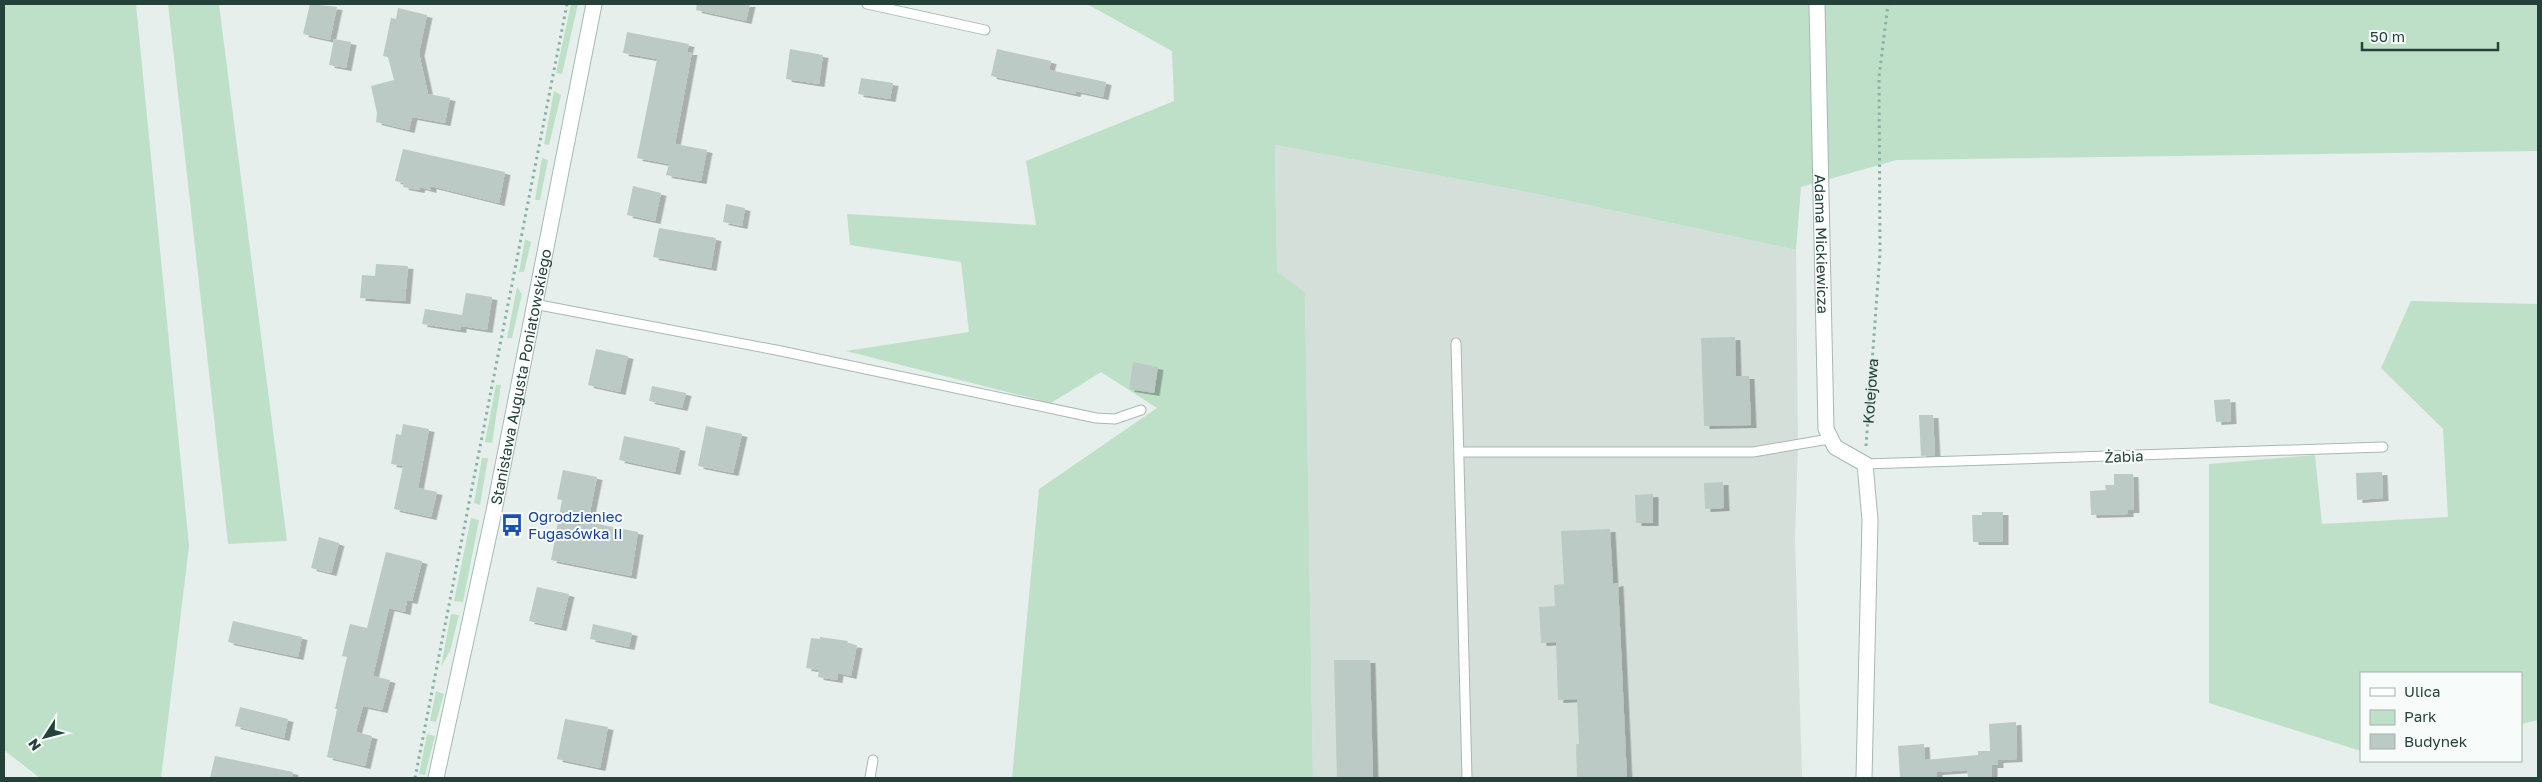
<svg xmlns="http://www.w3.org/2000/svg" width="2542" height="782" font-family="'Golos Text',sans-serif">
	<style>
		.built { fill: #d4dfda }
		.green { fill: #bfe0c8 }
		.building { fill: #bbcac4; filter: url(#shadow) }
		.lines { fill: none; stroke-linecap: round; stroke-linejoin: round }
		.service-casing { stroke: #a8b8b2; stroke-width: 11 }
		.minor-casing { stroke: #a8b8b2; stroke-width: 17 }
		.secondary-casing { stroke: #a4bbb3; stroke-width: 17 }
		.path { stroke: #86b3a5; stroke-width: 3; stroke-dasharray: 2.5 4; stroke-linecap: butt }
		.service { stroke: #fff; stroke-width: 9 }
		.minor { stroke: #fff; stroke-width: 15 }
		.secondary { stroke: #fff; stroke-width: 15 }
		.labels { text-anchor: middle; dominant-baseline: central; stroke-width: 4; stroke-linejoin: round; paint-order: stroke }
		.street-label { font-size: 15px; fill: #24423a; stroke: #f7fbf9 }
		.transit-label { font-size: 15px; fill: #164399; stroke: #f7fbf9; text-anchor: start }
	</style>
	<defs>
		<filter id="shadow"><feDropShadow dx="5.5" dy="3" stdDeviation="0" flood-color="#0004"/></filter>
	</defs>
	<rect width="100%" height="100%" fill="#e6efeb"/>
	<!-- built -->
	<path class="built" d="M1275,145l252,47 269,58 2,194 -3,94 7,240h-489l-8,-484 -28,-23z"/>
	<!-- green -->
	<path class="green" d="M4,4h132l53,542 -28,232h-121l-36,-28z
		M168,4h51l68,537 -59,3z
		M571,4h7l-16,70 -6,-1z
		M1087,4h1451v147l-641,9 -96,27 -5,63 -269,-58 -252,-47 2,126 28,22 8,485h-301l27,-289 118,-81 -56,-36 -50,31 -205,-52 123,-19 -8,-70 -111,-17 -3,-31 189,11 -10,-64 148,-60 -2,-50z
		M554,91l7,4 -12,50 -5,-1z
		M542,158l6,2 -8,40h-5z
		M525,239l6,3 -7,30h-5z
		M517,287l5,7 -10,44h-5z
		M2411,301l127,3v416l-17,4v-51h-160v78l-152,-48v-239l106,-9 7,69 126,-7 -5,-88 -62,-61z
		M496,385h5l-9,58 -7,-1z
		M482,458h6l-8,47 -6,-2z
		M471,518l8,2 -16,82 -9,-1z
		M451,614l8,1 -9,36 -9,16z
		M436,691l8,3 -8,28 -6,-1z
		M427,734l8,2 -10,39 -6,-1z"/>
	<!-- building -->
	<path class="building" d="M310,4l27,3 -7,33 -27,-6z
		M697,4h53l-4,17 -50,-11z
		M398,8l29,7 -8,38 9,41 22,4 -5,25 -33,-6 -3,13 -33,-8 1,-9 -6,-27 23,-6 -6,-23 -5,-1 8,-38 5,1z
		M627,32l62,12 -2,8h5l-17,92 32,6 -6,31 -35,-6 3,-11 -32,-6 20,-99 -34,-6z
		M334,39l17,3 -5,26 -17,-3z
		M790,49l33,6 -4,29 -33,-5z
		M997,49l54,12 -2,9 57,12 -3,15 -27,-6 -1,3 -84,-18z
		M861,78l32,5 -3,16 -32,-5z
		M403,149l102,23 -6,31 -68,-17v4l-11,-3 -1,3 -16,-3 1,-4 -9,-2z
		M633,186l28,7 -6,28 -28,-6z
		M726,204l19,4 -3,18 -19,-4z
		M659,228l57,10 -5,30 -58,-11z
		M376,264l32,2 -3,35 -45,-3 2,-23 13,1z
		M466,293l26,4 -5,33 -26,-4v4l-39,-6 3,-15 37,6z
		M1735,337l1,39h13l2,49 -47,1 -3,-88z
		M596,349l32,7 -8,36 -32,-7z
		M1133,362l25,5 -4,26 -25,-4z
		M652,386l34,7 -4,15 -33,-7z
		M2230,399l1,22 -15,1 -2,-22z
		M1919,415h14l2,40 -14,1z
		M403,424l26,5 -11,59 19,4 -6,25 -37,-8 9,-43 -12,-2 5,-30 5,1z
		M706,426l36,8 -9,39 -35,-7z
		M624,436l56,12 -5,24 -56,-12z
		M563,470l34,7 -9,45 50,10 -7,44 -80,-16 11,-60 -5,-1z
		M2382,472l1,26 -26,2 -1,-27z
		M2114,474h19l1,36h-6v4l-37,1 -1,-24 16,-1 -1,-5h9z
		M1723,482l1,26 -19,1 -1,-26z
		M1653,494v29h-17l-1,-28z
		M1982,512h21v30h-30l-1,-27h10z
		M1610,529l3,55 5,-1 9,195h-50l-1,-34h3l-2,-45 -19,1 -2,-58 -15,1 -2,-36 16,-1 -1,-21 10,-1 -3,-53z
		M319,537l20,6 -8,30 -20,-5z
		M386,552l36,9 -10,40 -5,-1 -2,12 -16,-4 -16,68 17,4 -8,30 -19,-4 -7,26 16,4 -7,30 -38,-9 10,-48h-2l12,-52 -5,-1 8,-32 17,4z
		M537,587l32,7 -8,34 -32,-7z
		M233,621l69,16 -4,20 -70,-15z
		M593,624l39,9 -3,14 -39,-8z
		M820,637l28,4 -1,3 10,1 -6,31 -13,-3 -1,7 -19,-3 1,-7 -13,-2 5,-30 9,1z
		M1334,660h36l3,118h-36z
		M240,707l48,12 -4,19 -49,-12z
		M565,719l43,8 -8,41 -43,-9z
		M2016,722l1,37 -19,1v5h-6v13h-24l-1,-8 -30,2v6h-37l-2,-32 26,-2 1,16 53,-5v-4h12l-1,-27z
		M215,756l78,16 -1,6h-82z"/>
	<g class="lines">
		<defs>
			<path id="service" d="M867,4l118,26
				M534,304l247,47 315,67 19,1 26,-9
				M1456,343l11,435
				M1459,452h294l76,-13
				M1865,464l518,-17
				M870,778l3,-18"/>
			<g id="minor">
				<path id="s2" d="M1817,4l9,425 9,18 30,17 5,56 -6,258"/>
			</g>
			<g id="secondary">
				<path id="s3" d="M436,778l58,-267 100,-507"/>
			</g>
		</defs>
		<!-- service casing -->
		<use href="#service" class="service-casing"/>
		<!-- minor casing -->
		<use href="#minor" class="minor-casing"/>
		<!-- secondary casing -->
		<use href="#secondary" class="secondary-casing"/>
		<!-- path -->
		<g class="path">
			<path id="s1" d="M1866,446l14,-193 -1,-176 9,-73"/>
			<path d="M415,778l152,-774"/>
		</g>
		<!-- service -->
		<use href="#service" class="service"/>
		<!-- minor -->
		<use href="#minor" class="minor"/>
		<!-- secondary -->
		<use href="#secondary" class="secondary"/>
	</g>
	<!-- icons -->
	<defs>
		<symbol id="bus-bare" viewBox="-9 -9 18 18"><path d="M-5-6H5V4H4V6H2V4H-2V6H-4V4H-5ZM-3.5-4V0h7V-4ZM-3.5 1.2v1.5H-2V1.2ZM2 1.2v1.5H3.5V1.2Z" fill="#1a4fb4" stroke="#f7fbf9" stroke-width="2.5" paint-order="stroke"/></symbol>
	</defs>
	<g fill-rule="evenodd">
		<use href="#bus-bare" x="496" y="509" width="32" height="32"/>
	</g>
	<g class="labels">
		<!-- street labels -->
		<g class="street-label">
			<text stroke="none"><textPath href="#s2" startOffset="240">Adama Mickiewicza</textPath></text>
			<text stroke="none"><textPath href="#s3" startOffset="410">Stanisława Augusta Poniatowskiego</textPath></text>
			<text stroke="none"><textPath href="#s1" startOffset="55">Kolejowa</textPath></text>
			<text transform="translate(2124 456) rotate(-2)">Żabia</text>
		</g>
		<!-- transit labels -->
		<g class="transit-label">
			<text x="528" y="516">Ogrodzieniec<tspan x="528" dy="17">Fugasówka II</tspan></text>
		</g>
	</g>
	<!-- border -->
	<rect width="2542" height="782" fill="none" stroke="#24423a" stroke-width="10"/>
	<!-- legend -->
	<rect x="2360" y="672" width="162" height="90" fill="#f7fbf9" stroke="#a3b1ad"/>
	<rect x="2370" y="688" width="25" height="8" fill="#ffffff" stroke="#a3b1ad"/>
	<text x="2404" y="697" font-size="15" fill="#24423a">Ulica</text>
	<rect x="2370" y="710" width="25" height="15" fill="#bfe0c8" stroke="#a3b1ad"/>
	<text x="2404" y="722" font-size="15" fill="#24423a">Park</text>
	<rect x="2370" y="734" width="25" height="15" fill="#bbcac4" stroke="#a3b1ad"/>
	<text x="2404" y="747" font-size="15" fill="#24423a">Budynek</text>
	<!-- north arrow -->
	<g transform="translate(45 737) rotate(234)" stroke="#f7fbf9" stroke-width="4" paint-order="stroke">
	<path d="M0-4L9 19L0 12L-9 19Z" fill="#24423a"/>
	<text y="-8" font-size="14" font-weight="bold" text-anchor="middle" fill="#24423a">N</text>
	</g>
	<!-- scale -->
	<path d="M2362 42v8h136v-8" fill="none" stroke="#24423a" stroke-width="2.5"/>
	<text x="2370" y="42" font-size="15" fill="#24423a" stroke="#f7fbf9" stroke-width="4" paint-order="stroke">50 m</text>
</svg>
